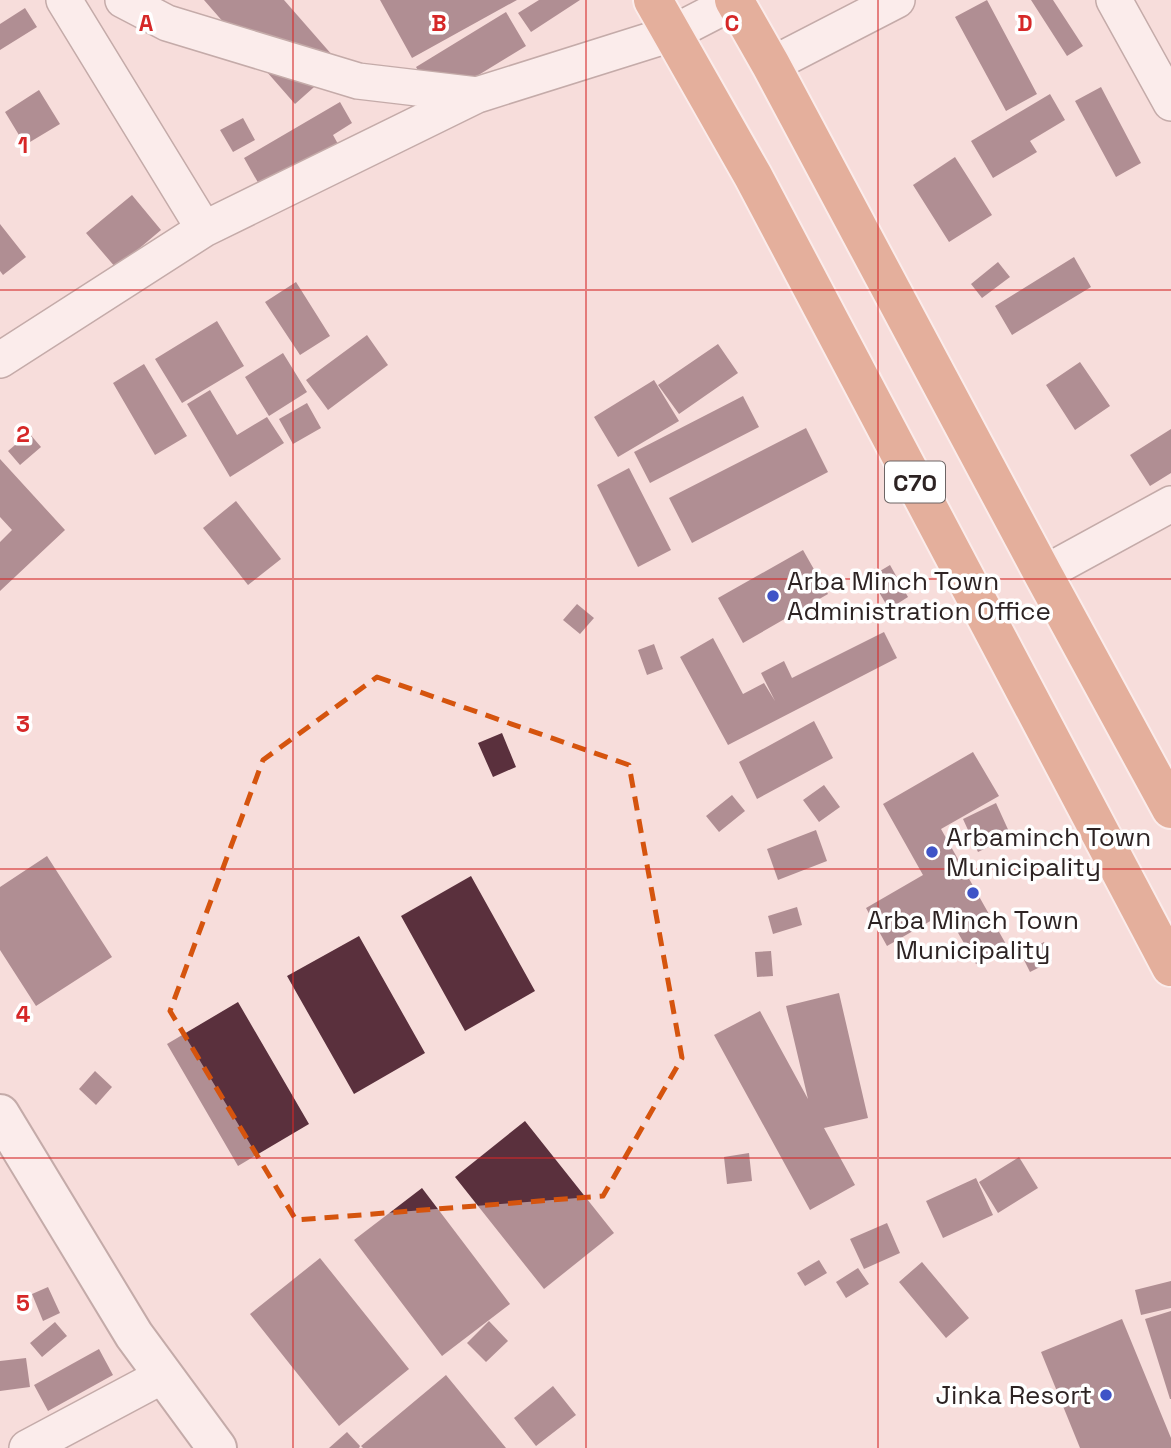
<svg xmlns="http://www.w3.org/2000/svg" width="1171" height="1448" font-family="'Space Grotesk',sans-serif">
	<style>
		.building { fill: #5a303d }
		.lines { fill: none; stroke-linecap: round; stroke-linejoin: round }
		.street-casing { stroke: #866f6d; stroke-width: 38 }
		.secondary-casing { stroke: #866f6d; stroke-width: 42 }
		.highway-casing { stroke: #fff; stroke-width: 42 }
		.street { stroke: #fff; stroke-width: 35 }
		.secondary { stroke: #fff; stroke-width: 38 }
		.highway { stroke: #cc7951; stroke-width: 38 }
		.marked { fill: none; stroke: #d5540e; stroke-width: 5; stroke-dasharray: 14 9; stroke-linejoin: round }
		.grid { fill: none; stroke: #d62828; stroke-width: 2; stroke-opacity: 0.55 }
		.poi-dot { fill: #3f54c7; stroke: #fff; stroke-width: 2.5 }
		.labels { text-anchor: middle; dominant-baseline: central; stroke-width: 7; stroke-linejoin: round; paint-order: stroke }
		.shield { fill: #fff; stroke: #6c6565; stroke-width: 2 }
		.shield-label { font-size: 24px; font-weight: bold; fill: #2d2323 }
		.poi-label { font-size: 26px; fill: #2d2323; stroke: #fff; text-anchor: start }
		.grid-label { font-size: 23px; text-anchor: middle; font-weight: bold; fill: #d62828; stroke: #fff; stroke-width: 7; stroke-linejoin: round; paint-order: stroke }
	</style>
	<rect width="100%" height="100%" fill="#f7dddb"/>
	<!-- building -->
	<path class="building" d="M204,0h80l56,64 -45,40z
		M380,0h137l-105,58z
		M539,0h41l-49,32 -13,-19z
		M987,0l50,94 -31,17 -51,-94z
		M1031,0h22l30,46 -16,10z
		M25,8l12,19 -37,23v-26z
		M506,12l20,34 -90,55 -20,-34z
		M1101,87l40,76 -25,14 -41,-76z
		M39,90l21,34 -35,21 -20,-33z
		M1050,94l15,26 -35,21 7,11 -44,26 -22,-37z
		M340,102l12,21 -19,12 10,18 -78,42 -21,-37z
		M243,118l12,22 -22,12 -13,-22z
		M955,157l37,58 -43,27 -36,-57z
		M132,195l29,35 -45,38 -30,-35z
		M0,224l26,33 -23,18 -3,-4z
		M1074,257l17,30 -79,48 -17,-29z
		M998,262l12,15 -28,21 -11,-14z
		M296,282l34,54 -30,19 -35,-53z
		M217,321l27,45 -62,37 -27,-44z
		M367,335l21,30 -60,45 -22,-30z
		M718,344l20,29 -59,41 -21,-29z
		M283,353l24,39 -38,24 -24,-39z
		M1080,362l30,44 -35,24 -29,-45z
		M144,364l43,72 -32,19 -42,-72z
		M654,380l25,41 -61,36 -24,-40z
		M210,390l27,45 30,-18 17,26 -54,34 -43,-73z
		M743,396l16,31 -109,56 -16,-31z
		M307,403l14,25 -28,16 -14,-25z
		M806,428l22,44 -136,71 -23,-45z
		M1171,429v44l-21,13 -20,-31z
		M29,433l12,14 -21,18 -12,-14z
		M0,459l65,71 -65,61v-49l12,-12 -12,-13z
		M629,468l42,82 -33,17 -41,-82z
		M236,501l45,58 -33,26 -45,-57z
		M803,550l25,44 -85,49 -25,-45z
		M890,565l18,32 -19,12 -19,-32z
		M577,604l17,14 -14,16 -17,-14z
		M884,632l13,26 -169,87 -48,-88 33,-19 30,56 21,-11 11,18 -14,-28 23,-12 8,17z
		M654,644l9,25 -16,6 -9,-25z
		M814,721l19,37 -76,41 -18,-37z
		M502,733l14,34 -23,10 -15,-34z
		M973,752l26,44 -58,33 66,117 -31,18 -30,-52 -59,34 -21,-38 57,-33 -40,-71z
		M824,785l16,22 -21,15 -16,-22z
		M732,795l13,16 -26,21 -13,-16z
		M996,803l15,33 -33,16 -15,-33z
		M816,830l11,31 -49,19 -11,-31z
		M47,856l65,101 -76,49 -36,-56v-63z
		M471,876l64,115 -70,40 -64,-115z
		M797,907l5,18 -29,9 -5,-18z
		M359,936l66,117 -71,41 -67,-118z
		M1044,942l8,19 -22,11 -9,-18z
		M771,951l2,25 -16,1 -2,-25z
		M839,993l29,125 -44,10 31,57 -45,25 -96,-175 46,-24 48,88 -22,-93z
		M238,1002l71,122 -71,42 -71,-122z
		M95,1071l17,16 -16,18 -17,-16z
		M525,1121l89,112 -70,56 -89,-112z
		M749,1153l3,28 -25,3 -3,-27z
		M1019,1157l19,31 -40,25 -19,-31z
		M976,1178l17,37 -50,23 -17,-37z
		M422,1188l88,116 -68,52 -88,-116z
		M887,1223l13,30 -36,16 -14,-30z
		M320,1258l89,111 -70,57 -89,-112z
		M819,1260l8,13 -22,13 -8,-13z
		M922,1262l47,56 -23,20 -47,-56z
		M858,1268l11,16 -23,14 -10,-16z
		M1171,1281v27l-30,7 -6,-25z
		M48,1287l12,26 -17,8 -11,-27z
		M1171,1311v88h-1l-25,-80z
		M1122,1319l49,119v10h-91l-39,-96z
		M489,1321l19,20 -22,21 -19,-19z
		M55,1322l12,14 -25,21 -12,-14z
		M99,1349l14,26 -65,36 -14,-26z
		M26,1358l4,29 -30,4v-30z
		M446,1375l60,73h-143l-2,-2z
		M553,1386l23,29 -40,31 -22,-28z
		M347,1432l13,14 -1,2h-30z"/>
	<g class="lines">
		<defs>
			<path id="street" d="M64,0l140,229
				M123,0l44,23 191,58 119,14
				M1114,0l57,103
				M771,65l126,-65
				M0,360l204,-131 273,-134 194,-61 64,-33
				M1043,574l128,-70
				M27,1448l137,-73"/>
			<path id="secondary" d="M0,1114l134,221 83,113"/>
			<path id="highway" d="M653,0l100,176 418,791
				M734,0l37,65 272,509 128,235"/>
		</defs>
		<!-- street casing -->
		<use href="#street" class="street-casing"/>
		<!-- secondary casing -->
		<use href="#secondary" class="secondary-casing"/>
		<!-- highway casing -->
		<use href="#highway" class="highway-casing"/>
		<!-- street -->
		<use href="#street" class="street"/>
		<!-- secondary -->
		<use href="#secondary" class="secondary"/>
		<!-- highway -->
		<use href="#highway" class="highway"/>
	</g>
	<!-- marked area -->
	<path d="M0 0H1171V1448H0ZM377,677l252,88 53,293 -79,138 -307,24 -126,-209 93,-251z" fill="#f7dddb" fill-opacity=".55" fill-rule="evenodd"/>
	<path class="marked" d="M377,677l252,88 53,293 -79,138 -307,24 -126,-209 93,-251z"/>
	<!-- grid -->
	<path class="grid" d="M293,0v1448M586,0v1448M878,0v1448M0,290h1171M0,579h1171M0,869h1171M0,1158h1171"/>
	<!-- markers -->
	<g class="poi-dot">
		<circle cx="773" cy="596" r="7"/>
		<circle cx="932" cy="852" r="7"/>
		<circle cx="973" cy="893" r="7"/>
		<circle cx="1106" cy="1395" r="7"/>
	</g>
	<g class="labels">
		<!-- shield labels -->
		<rect class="shield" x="885" y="461.5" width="60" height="41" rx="5"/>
		<g class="shield-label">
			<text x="915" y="482">C70</text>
		</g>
		<!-- poi labels -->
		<g class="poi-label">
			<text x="787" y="581">Arba Minch Town<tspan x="787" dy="30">Administration Office</tspan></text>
			<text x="946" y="837">Arbaminch Town<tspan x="946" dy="30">Municipality</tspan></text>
			<text x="973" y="920" text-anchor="middle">Arba Minch Town<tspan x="973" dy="30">Municipality</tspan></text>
			<text x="1092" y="1395" text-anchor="end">Jinka Resort</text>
		</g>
	</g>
	<g class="grid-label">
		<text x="146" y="31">A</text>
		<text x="439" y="31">B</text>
		<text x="732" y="31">C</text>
		<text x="1025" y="31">D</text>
		<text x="23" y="153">1</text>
		<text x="23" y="442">2</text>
		<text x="23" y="732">3</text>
		<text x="23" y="1022">4</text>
		<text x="23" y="1311">5</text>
	</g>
</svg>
